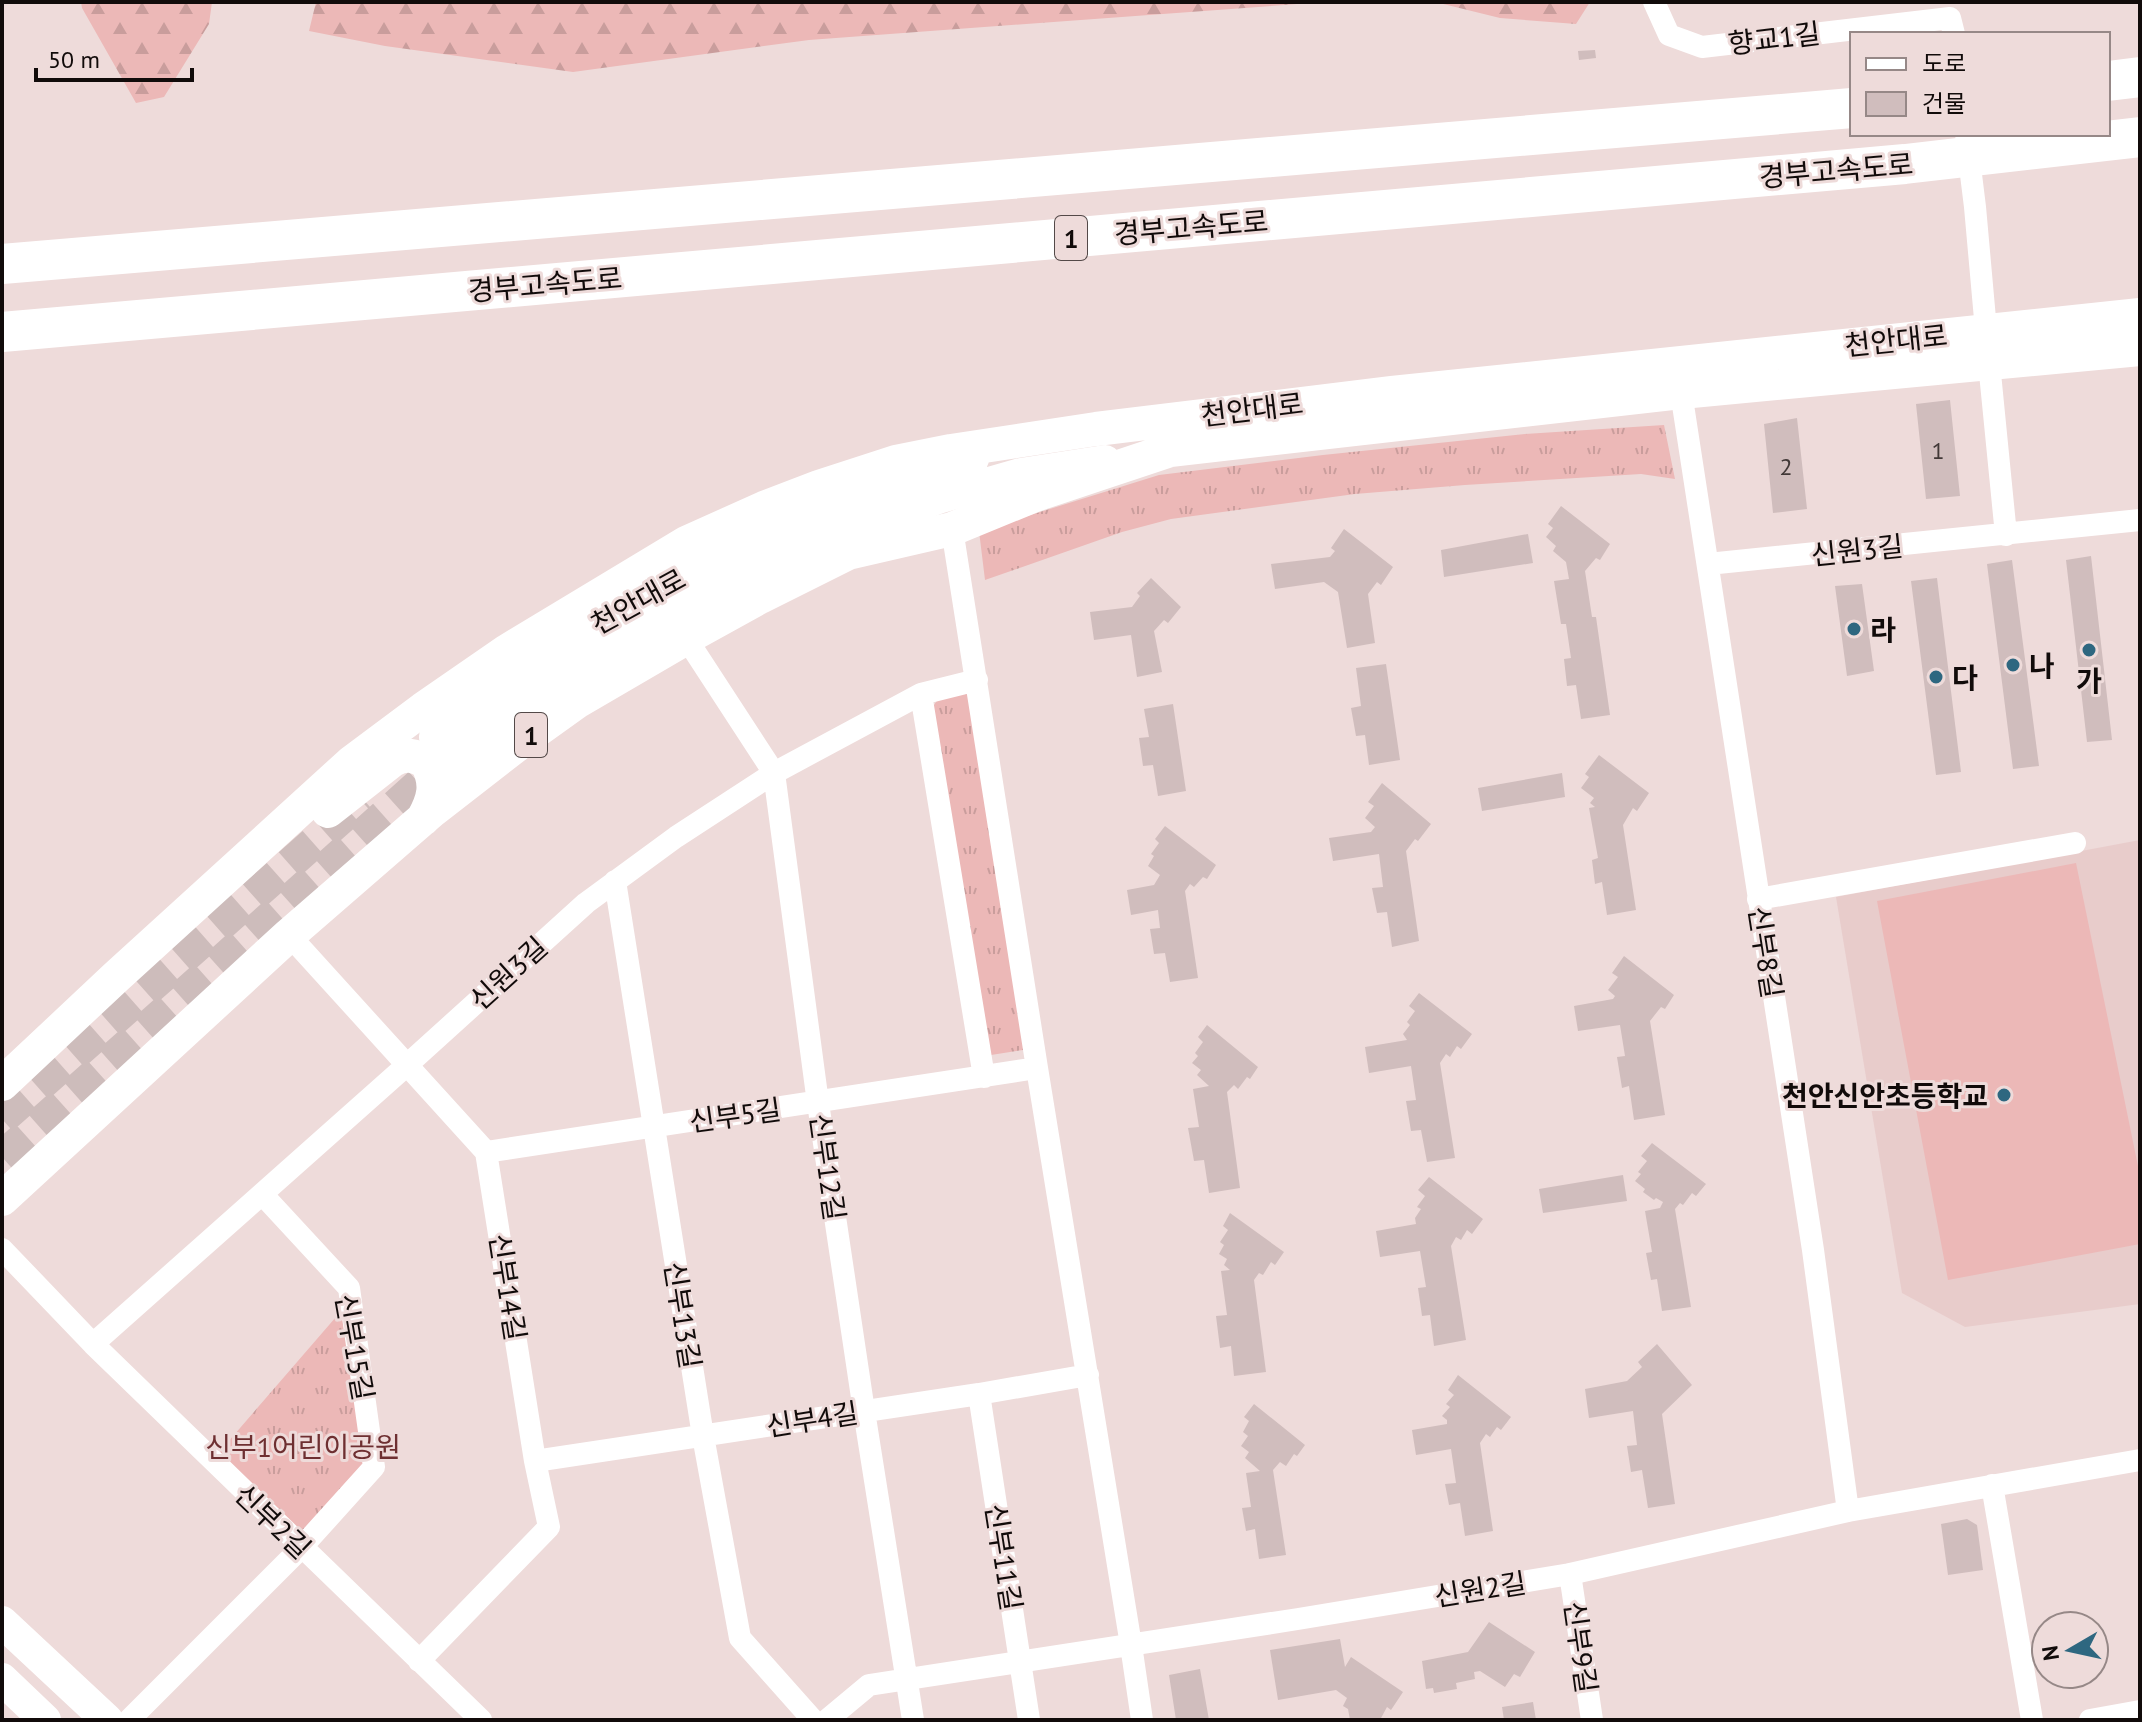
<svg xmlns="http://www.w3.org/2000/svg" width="2142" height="1722" font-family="'PT Sans','Noto Sans KR',sans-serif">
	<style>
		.built { fill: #e8cccb }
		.grass { fill: url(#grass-tufts) }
		.forest { fill: url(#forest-firs) }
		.pitch { fill: #ecb8b7 }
		.building { fill: #d0bdbd }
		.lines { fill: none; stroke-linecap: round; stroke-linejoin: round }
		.secondary-tunnel { stroke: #cdbcbb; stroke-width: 32; stroke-dasharray: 32 16; stroke-linecap: butt }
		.minor { stroke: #fff; stroke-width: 22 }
		.secondary { stroke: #fff; stroke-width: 32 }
		.primary { stroke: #fff; stroke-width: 34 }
		.motorway { stroke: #fff; stroke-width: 40 }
		.poi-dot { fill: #2e6780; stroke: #eedbda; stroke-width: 3 }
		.labels { text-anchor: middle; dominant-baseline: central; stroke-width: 6; stroke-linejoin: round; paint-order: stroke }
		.number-label { font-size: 24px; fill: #413837 }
		.shield { fill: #eedbda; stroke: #534948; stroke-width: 2 }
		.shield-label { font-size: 26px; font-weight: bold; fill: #110b0a }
		.street-label { font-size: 28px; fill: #110b0a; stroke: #eedbda }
		.poi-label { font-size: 28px; font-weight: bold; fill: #110b0a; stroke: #eedbda; text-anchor: start }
		.park-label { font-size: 28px; fill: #6e2f31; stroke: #eedbda }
	</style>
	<defs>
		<pattern id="grass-tufts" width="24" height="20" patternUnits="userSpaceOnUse" patternTransform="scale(2)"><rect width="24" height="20" fill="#ecb8b7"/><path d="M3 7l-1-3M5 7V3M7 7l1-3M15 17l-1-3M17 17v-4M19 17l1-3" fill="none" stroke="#c99d9c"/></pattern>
		<pattern id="forest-firs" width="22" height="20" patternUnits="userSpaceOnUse" patternTransform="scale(2)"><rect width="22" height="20" fill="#ecb8b7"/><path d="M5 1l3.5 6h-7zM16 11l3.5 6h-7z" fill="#c99d9c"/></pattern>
	</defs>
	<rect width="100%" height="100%" fill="#eedbda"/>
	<!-- built -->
	<path class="built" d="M2140,840v464l-175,23 -63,-34 -66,-396z"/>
	<!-- grass -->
	<path class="grass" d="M1664,425l11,54 -34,-5 -176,11 -110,9 -184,25 -49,13 -137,48 -6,-49 180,-56 164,-20 202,-21z
		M972,691l56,354 -5,5 -32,5 -59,-347 6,-9z
		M342,1310l24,154 -61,70 -90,-77z"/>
	<!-- forest -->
	<path class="forest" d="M81,2h131l-3,22 -45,73 -28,6 -54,-95z
		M316,2h1009l-516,38 -236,32 -188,-26 -76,-15z
		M1435,2h155l-14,22 -76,-6z"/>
	<!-- pitch -->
	<path class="pitch" d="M2076,863l64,313v68l-192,36 -71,-379z"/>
	<!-- building -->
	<path class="building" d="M1595,50l1,8 -17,2 -1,-9z
		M1950,400l10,96 -34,3 -10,-95z
		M1797,418l10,91 -34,4 -9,-89z
		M1561,506l49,38 -10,16 -4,-2 -11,13 7,46h4l14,98 -29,4 -5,-34 -9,1 -3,-27 7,-1 -5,-34h-5l-7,-43 15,-2 -3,-17 -13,-11 3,-5 -10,-9 7,-9 -5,-4z
		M1344,529l49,38 -12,18 -4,-3 -9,12 7,49 -28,5 -9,-56 -14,-10 -49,7 -4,-25 59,-7 5,-6 -4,-3z
		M1528,534l5,29 -89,14 -3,-27z
		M2091,556l21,184 -25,2 -21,-182z
		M2012,560l27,206 -26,3 -26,-205z
		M1151,578l30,29 -13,16 -4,-3 -10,11 8,41 -25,5 -6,-42 -37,5 -4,-28 42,-5 8,-11 -3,-3z
		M1937,578l24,194 -25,3 -25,-194z
		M1862,584l12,87 -27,5 -12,-90z
		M1386,664l14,96 -31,5 -4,-30 -9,1 -5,-28 10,-2 -5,-38z
		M1173,704l13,87 -28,5 -5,-31 -10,1 -4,-28 10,-1 -5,-28z
		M1599,755l50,38 -12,18 -4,-3 -10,17 13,85 -29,5 -5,-33 -7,2 -3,-24 6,-2 -9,-50 6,-1 -5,-4 4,-5 -13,-10 8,-11 -4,-3z
		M1562,773l3,24 -83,14 -4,-23z
		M1382,783l49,41 -13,17 -3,-2 -9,12 13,90 -27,6 -5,-35 -10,1 -5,-25 11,-1 -4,-33 -46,7 -4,-23 42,-6 4,-5 -10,-9 9,-12 -6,-4z
		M1165,826l51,39 -9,14 -4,-2 -9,10 -4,-3 -5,7 13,87 -28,4 -5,-29 -11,1 -4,-25 10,-1 -2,-18 -27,5 -4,-25 27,-5 6,-10 -12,-9 6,-10 -3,-2 8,-11 -4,-4z
		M1624,956l50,39 -9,14 -4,-2 -11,14 15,94 -31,5 -5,-34 -7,2 -5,-31 8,-1 -5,-31 -42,6 -4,-25 39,-7 2,-3 -7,-6 10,-13 -6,-4z
		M1419,993l53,41 -11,15 -4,-3 -7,11 -4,-3 -6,9 15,95 -28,4 -6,-32 -10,1 -5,-30 10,-1 -5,-34 -42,7 -4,-26 42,-7 -4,-6 7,-9 -3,-3 8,-11 -6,-5z
		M1207,1025l51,42 -8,12 -3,-2 -9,12 -4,-4 -7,7 13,96 -31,5 -5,-33 -10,1 -6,-33 11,-1 -6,-38 16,-3 -12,-11 4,-5 -9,-7 6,-7 -3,-3 8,-11 -5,-5z
		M1652,1143l54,41 -10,12 -4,-3 -9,12 -3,-2 -5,6 16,98 -29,4 -5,-32 -6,1 -5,-27 6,-1 -7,-41 15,-3 3,-6 -7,-4 -2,2 -11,-8 2,-3 -10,-8 6,-7 -3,-2 9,-11 -6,-5z
		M1623,1175l4,26 -84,12 -4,-24z
		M1429,1177l54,42 -11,15 -5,-4 -6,10 -5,-3 -5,9 15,94 -32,6 -4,-31 -8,1 -4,-28 8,-1 -6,-36 -40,6 -4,-26 40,-7 -1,-6 6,-9 -4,-2 8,-11 -7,-6z
		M1230,1213l54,39 -9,13 -4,-3 -8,13 -4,-2 -5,7 12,92 -32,4 -3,-30 -11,2 -4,-32 11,-1 -6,-44 9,-1 -6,-5 3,-6 -8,-5 5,-9 -4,-3 8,-12 -5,-4z
		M1657,1344l35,41 -30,29 13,90 -27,4 -6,-38 -11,2 -4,-26 10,-1 -4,-34 -44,7 -4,-29 42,-8 15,-14 -4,-5z
		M1458,1375l53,42 -10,13 -4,-3 -7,10 -4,-3 -6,9 13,88 -28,5 -5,-33 -11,2 -4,-21 11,-1 -5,-34 -35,6 -4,-25 35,-6v-4l-5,-4 8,-9 -4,-3 8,-9 -6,-5z
		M1254,1404l51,41 -8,11 -3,-2 -8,12 -6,-4 -7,8 13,85 -27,4 -4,-30 -9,2 -4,-23 9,-1 -5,-34 14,-2 -15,-13 4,-6 -8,-6 7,-10 -5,-4 6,-11 -5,-4z
		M1967,1519l10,6 6,45 -35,5 -7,-51z
		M1489,1622l46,30 -15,25 -6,-3 -9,13 -25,-16 -6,1 1,7 -19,4 1,6 -23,4 -1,-5 -7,1 -4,-28 46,-9z
		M1340,1639l5,28 6,-10 52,35 -12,18 -4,-3 -7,13h-30l-2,-11 -5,-3 4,-8 -11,-8 -58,10 -8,-50z
		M1200,1669l9,51h-33l-7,-45z
		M1533,1702l3,18h-32l-2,-13z"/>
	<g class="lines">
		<!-- secondary-tunnel -->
		<path class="secondary-tunnel" d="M2,1119l361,-320
			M2,1157l443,-396"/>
		<!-- minor -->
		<path class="minor" d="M1654,2l15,33 33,12 248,-29 4,16
			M1966,134l9,73 11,123
			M1989,363l17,172
			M1681,392l132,858 35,261
			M952,529l85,539 94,577 11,75
			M1708,564l432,-44
			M686,638l88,135 44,330 46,308 49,309
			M921,694l63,383
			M615,881l88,555 37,202 73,82
			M1758,899l317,-56
			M289,935l197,217 49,309 14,66 -130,134
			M486,1152l551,-84
			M2,1249l91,95 388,376
			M93,1344l314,-279 179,-162 90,-66 98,-64 147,-79 56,-14
			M979,1394l50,326
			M535,1461l444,-67 109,-19
			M1992,1485l40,235
			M1570,1574l22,146
			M129,1720l172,-172 73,-81 -25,-179 -87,-94
			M827,1720l42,-35 429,-66 272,-45 278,-63 292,-51
			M2090,1720l50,-9"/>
		<!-- secondary -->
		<path class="secondary" d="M435,737c24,-21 51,-39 78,-58 89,-63 177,-110 277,-153 59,-26 120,-51 183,-67
			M445,761l56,-40 140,-91 89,-48 88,-40 123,-45 80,-23 84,-13
			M2,1622l105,98
			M2,1679l43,41"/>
		<!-- primary -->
		<path class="primary" d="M328,811l65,-51c13,-7 22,-5 34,3 11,21 7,36 -4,56
			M2,1084l114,-107 236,-215 71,-53 84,-58 179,-108 78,-35 55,-21 77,-25 55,-11 145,-22 296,-36 748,-78
			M2,1199l287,-264 144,-125 85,-66 60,-43 108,-63 74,-41 88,-44 104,-24 83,-34 135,-45 511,-58 459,-43"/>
		<!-- motorway -->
		<path class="motorway" d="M2108,81l32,-4
			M2,264l1850,-156
			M2,332l1903,-168 235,-27"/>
	</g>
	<!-- markers -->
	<g class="poi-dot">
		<circle cx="1854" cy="629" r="8"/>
		<circle cx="2089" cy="650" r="8"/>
		<circle cx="2013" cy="665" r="8"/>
		<circle cx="1936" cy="677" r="8"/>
		<circle cx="2004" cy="1095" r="8"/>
	</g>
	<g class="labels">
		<!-- number labels -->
		<g class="number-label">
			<text x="1938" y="450">1</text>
			<text x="1786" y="466">2</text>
		</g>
		<!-- shield labels -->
		<g class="shield">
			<rect x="1055" y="216" width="32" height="44" rx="6"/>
			<rect x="515" y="713" width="32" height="44" rx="6"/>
		</g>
		<g class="shield-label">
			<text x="1071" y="238">1</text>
			<text x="531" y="735">1</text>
		</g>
		<!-- street labels -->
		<g class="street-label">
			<text transform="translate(1774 38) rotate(-7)">향교1길</text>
			<text transform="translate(1836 170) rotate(-5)">경부고속도로</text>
			<text transform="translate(1191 227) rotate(-5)">경부고속도로</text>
			<text transform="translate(545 284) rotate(-5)">경부고속도로</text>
			<text transform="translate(1896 340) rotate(-6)">천안대로</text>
			<text transform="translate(1252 409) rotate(-7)">천안대로</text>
			<text transform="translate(1857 550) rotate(-6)">신원3길</text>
			<text transform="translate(638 601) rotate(-29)">천안대로</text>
			<text transform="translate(1766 952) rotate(81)">신부8길</text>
			<text transform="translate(508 973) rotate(-42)">신원3길</text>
			<text transform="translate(735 1115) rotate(-8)">신부5길</text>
			<text transform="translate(828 1167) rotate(82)">신부12길</text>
			<text transform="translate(508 1287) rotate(81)">신부14길</text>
			<text transform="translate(683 1315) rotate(81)">신부13길</text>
			<text transform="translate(355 1347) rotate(80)">신부15길</text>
			<text transform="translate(812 1419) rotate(-9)">신부4길</text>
			<text transform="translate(273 1521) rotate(44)">신부2길</text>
			<text transform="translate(1004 1557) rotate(81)">신부11길</text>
			<text transform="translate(1480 1589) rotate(-9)">신원2길</text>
			<text transform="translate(1581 1647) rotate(82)">신부9길</text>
		</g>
		<!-- poi labels -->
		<g class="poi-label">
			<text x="1870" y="629">라</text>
			<text x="2029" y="665">나</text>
			<text x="1952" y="677">다</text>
			<text x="2089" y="680" text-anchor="middle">가</text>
			<text x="1988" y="1095" text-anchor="end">천안신안초등학교</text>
		</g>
		<!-- park labels -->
		<g class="park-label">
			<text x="303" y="1446">신부1어린이공원</text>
		</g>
	</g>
	<!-- border -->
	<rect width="2142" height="1722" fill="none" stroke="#110b0a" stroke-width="8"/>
	<!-- legend -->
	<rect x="1850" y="32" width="260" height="104" fill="#eedbda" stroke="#968887" stroke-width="2"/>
	<rect x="1866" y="58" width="40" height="12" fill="#ffffff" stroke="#968887" stroke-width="2"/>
	<text x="1922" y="72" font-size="24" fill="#110b0a">도로</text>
	<rect x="1866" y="92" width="40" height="24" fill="#d0bdbd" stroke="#968887" stroke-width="2"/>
	<text x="1922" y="112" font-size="24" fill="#110b0a">건물</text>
	<!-- north arrow -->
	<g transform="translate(2070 1650) rotate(261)"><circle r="38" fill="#eedbda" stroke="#968887" stroke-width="2"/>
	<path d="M0-6L14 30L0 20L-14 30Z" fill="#2e6780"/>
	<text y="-12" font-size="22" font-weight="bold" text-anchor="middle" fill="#110b0a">N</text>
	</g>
	<!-- scale -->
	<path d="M36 68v12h156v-12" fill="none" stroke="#110b0a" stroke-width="4"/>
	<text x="48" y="68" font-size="24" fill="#110b0a" stroke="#eedbda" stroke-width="6" paint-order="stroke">50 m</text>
</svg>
